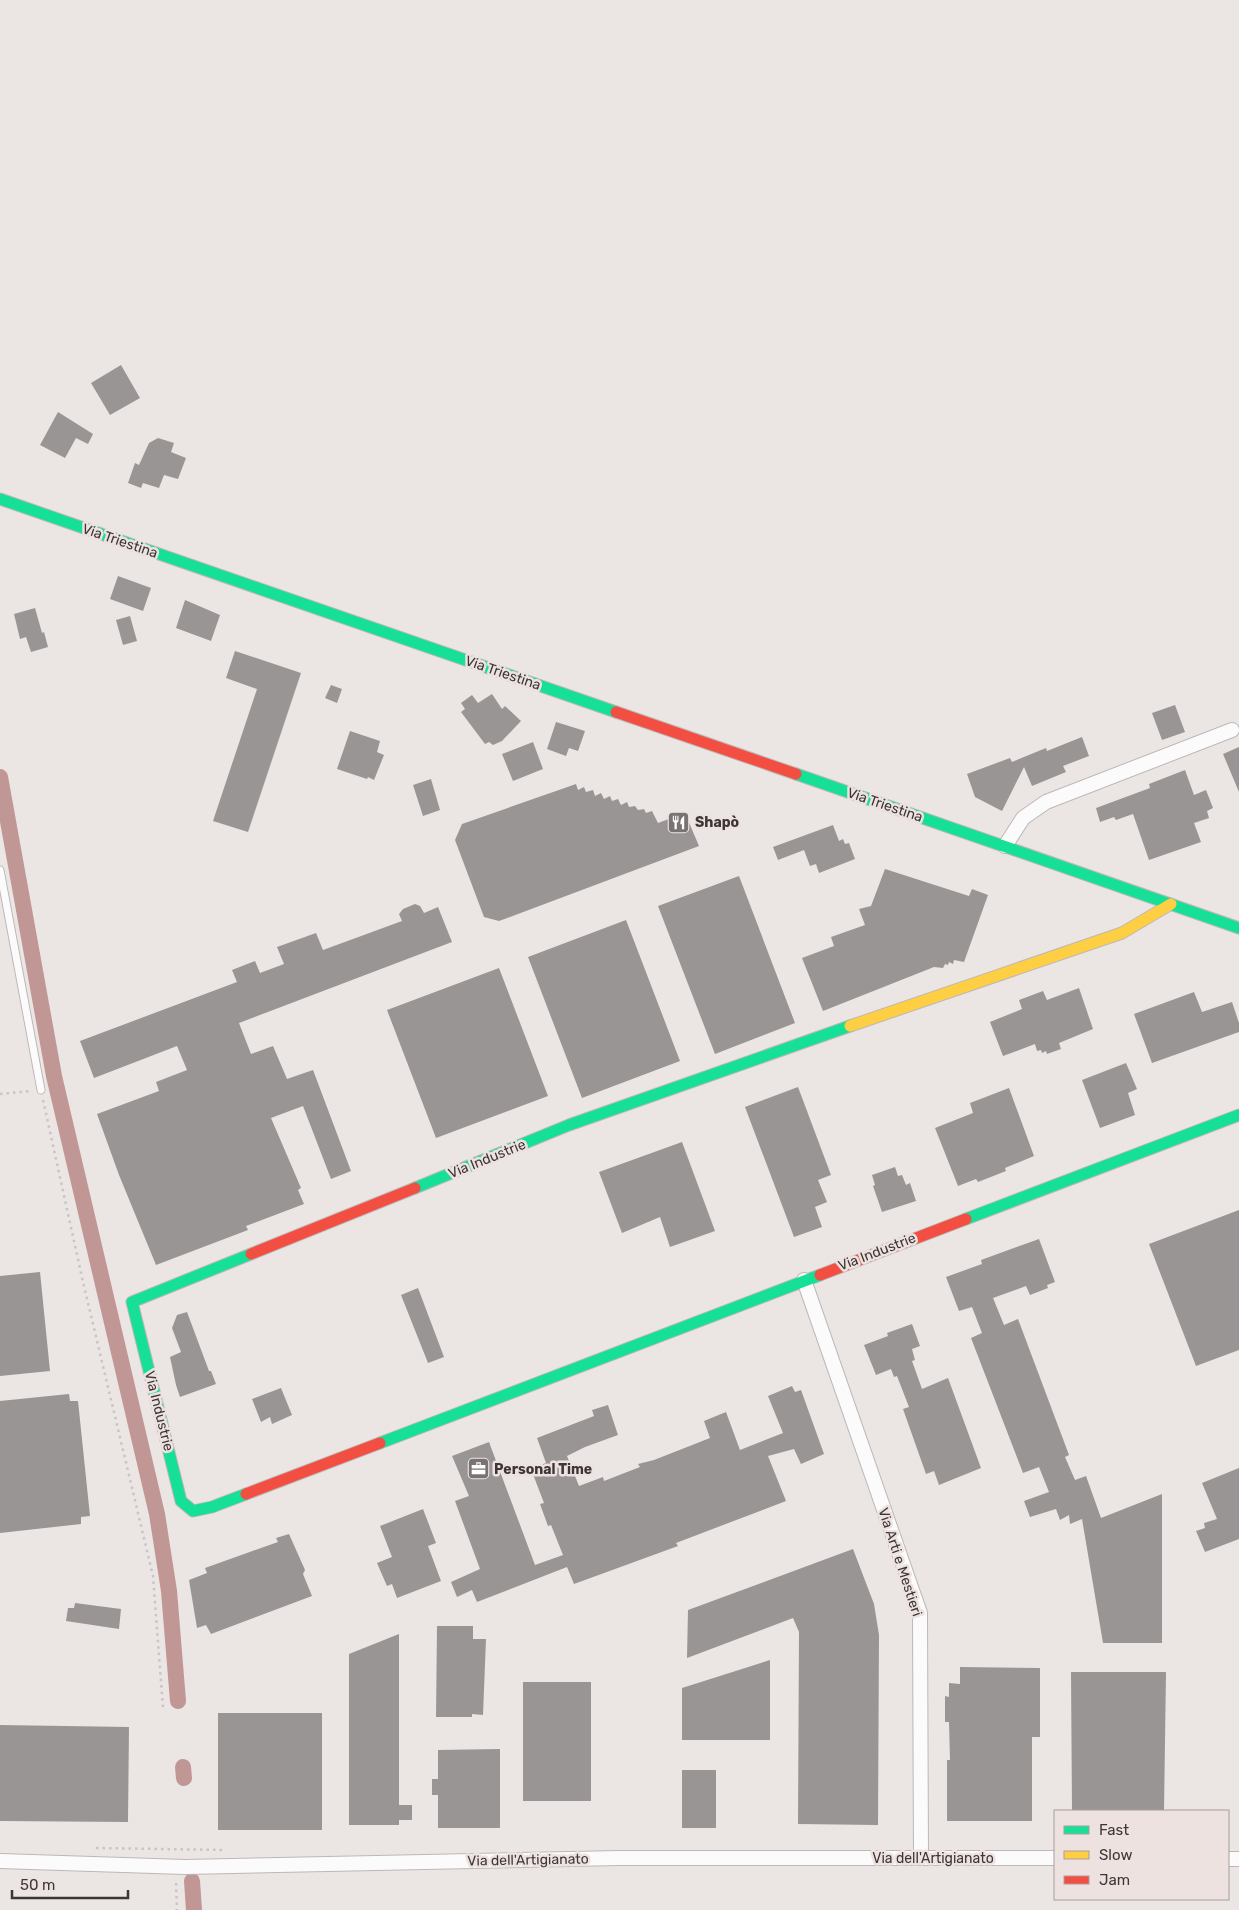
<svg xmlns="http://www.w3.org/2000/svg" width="1239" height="1910" font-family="Rubik,sans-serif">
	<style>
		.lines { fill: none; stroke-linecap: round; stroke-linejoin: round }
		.canal { stroke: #c19795; stroke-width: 16 }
		.building { fill: #9a9595 }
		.lane-casing { stroke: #bdb8b7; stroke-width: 9 }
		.street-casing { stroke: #bdb8b7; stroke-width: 16 }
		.fast-casing { stroke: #bdb8b7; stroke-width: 13 }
		.slow-casing { stroke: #bdb8b7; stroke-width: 13 }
		.jam-casing { stroke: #bdb8b7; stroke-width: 13 }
		.path { stroke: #c7c5c5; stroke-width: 2.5; stroke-dasharray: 2.5 4; stroke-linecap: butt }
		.lane { stroke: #fcfbfb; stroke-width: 7 }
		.street { stroke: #fcfbfb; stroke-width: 14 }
		.fast { stroke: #16e098; stroke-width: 11 }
		.slow { stroke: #ffcf43; stroke-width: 11 }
		.jam { stroke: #f24e42; stroke-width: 11 }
		.labels { text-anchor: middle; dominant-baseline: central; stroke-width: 5; stroke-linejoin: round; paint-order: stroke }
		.street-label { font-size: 14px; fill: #3c3736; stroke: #eee2e1 }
		.poi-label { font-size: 14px; font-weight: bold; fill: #3c3736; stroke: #eee2e1; text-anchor: start }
	</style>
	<rect width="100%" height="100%" fill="#ebe5e4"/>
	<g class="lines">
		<!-- canal -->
		<path class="canal" d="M0,777l54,299 103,438 12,77 9,110
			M183,1767l1,11
			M192,1881l2,29"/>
	</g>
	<!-- building -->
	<path class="building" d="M121,365l19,33 -30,17 -19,-32z
		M58,412l35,22 -5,10 -12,-6 -11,20 -25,-13z
		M158,438l16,5 -3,9 15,6 -8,21 -14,-4 -5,13 -16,-5 -2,5 -13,-5 7,-20 4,2 10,-22z
		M118,576l33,12 -8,23 -33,-12z
		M185,600l35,15 -9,26 -35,-13z
		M35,608l7,25 2,-1 4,15 -17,5 -5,-15 -6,2 -6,-25z
		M130,616l7,25 -14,4 -7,-25z
		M235,651l66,22 -53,159 -35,-11 44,-132 -31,-11z
		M331,685l11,4 -5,14 -12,-5z
		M492,694l10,15 3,-3 16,15 -19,20 -9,4 -4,-3 -4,2 -24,-32 4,-3 -4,-6 11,-8 6,8z
		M1175,705l10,27 -23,8 -10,-27z
		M556,722l29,9 -7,20 -9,-3 -3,8 -19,-7z
		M350,731l30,10 -3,11 7,3 -10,25 -6,-3 -1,2 -30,-10z
		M1082,737l7,19 -26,10 3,6 -34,14 -8,-19 -22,44 -27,-14 -8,-23 43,-16 2,4 34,-14 1,3z
		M533,742l10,27 -30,12 -11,-27z
		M1239,747v45l-16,-38z
		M1185,770l9,25 12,-5 7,18 -6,3 2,7 -15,5 7,19 -52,18 -16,-46 -17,6 -2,-3 -14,5 -4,-14 54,-20 -1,-4z
		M431,779l9,31 -17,6 -10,-31z
		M576,784l2,6 6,-3 2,5 7,-2 2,6 6,-3 3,6 6,-3 2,5 6,-2 3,6 6,-3 2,5 6,-1 3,4 6,-1 2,4 6,-2 6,12 27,-10 14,33 -200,75 -15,-4 -29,-77 7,-16z
		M833,825l6,16 4,-2 2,5 4,-1 6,16 -36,14 -3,-9 -6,2 -6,-16 -26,10 -5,-13z
		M885,869l84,27 3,-7 16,6 -24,67 -10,-2 -1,4 -4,-2 -1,3 -3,-1 -2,4 -9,-1 -111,44 -21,-53 32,-12 -3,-9 34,-12 -6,-16 12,-3z
		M739,876l56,147 -80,31 -57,-148z
		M415,904l5,2 4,7 14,-6 14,35 -213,81 12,31 22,-8 14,33 26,-9 38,101 -20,8 -28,-73 -32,12 30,70 -3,2 6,14 -58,22 2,4 -92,35 -37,-90 -22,-61 62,-23 -3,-9 31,-12 -10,-24 -83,32 -14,-37 157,-59 -5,-12 23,-9 5,12 24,-9 -7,-17 39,-14 7,17 79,-29 -3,-7 4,-5z
		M626,920l54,141 -98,37 -54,-141z
		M499,968l49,128 -112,42 -49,-128z
		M1079,988l14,41 -34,14 2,6 -14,5 -1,-3 -4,2 -1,-3 -4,1 -2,-7 -32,12 -13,-34 32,-13 -3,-9 24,-9 4,9z
		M1194,992l8,20 30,-10 7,21v9l-87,31 -18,-49z
		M1126,1063l11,26 -9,4 7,22 -35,13 -18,-48z
		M798,1087l33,88 -13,5 9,22 -12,5 7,20 -28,10 -49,-130z
		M1009,1088l25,68 -29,12 1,3 -28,11 -2,-3 -18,7 -23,-58 38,-15 -3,-10z
		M682,1142l33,89 -45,16 -10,-30 -38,16 -23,-61z
		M895,1167l3,9 4,-1 4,10 4,-2 6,18 -34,11 -9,-26 2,-1 -3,-10z
		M1239,1210v140l-43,16 -47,-122z
		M1039,1239l16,43 -8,3 1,3 -18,7 -4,-9 -33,12 11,27 14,-6 51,136 -4,2 10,23 11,-4 15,42 61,-24v149h-59l-21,-124 -12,5 -1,-9 -9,5 -4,-11 -26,8 -6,-16 25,-9 -10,-25 -16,6 -52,-135 11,-5 -10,-26 -13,4 -13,-34 36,-13 -1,-4z
		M40,1272l10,99 -50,5v-100z
		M418,1288l26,69 -16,6 -27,-68z
		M187,1312l22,59h2l5,13 -36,13 -4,-12 -6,-28 11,-5 -9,-24 5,-13z
		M912,1324l8,22 -8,3 3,11 -3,1 10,28 26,-11 33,90 -42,17 -5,-14 -8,3 -23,-65 6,-2 -12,-31 -3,1 -3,-8 -15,6 -12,-30 24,-9 -1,-3z
		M792,1386l3,6 6,-2 23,64 -23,10 -7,-15 -26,7 18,45 -110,42 2,3 -104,38 -7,-17 -90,35 -5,-12 -15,7 -6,-15 29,-13 -25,-68 14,-5 -17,-40 37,-14 46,123 28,-10 -12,-30 -3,1 -8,-22 4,-1 -13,-34 15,-6 -9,-25 57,-22 -2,-6 16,-5 10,30 -33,12 -18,9 12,30 24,-9 1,4 36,-14 -2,-3 16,-4 56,-22 -6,-17 22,-9 14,38 43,-17 -15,-37z
		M281,1388l11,27 -20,9 -2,-7 -9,5 -9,-23z
		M69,1394l1,7h8l12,115 -9,1v7l-81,9v-132z
		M1239,1468v71l-34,13 -9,-21 9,-3 -1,-5 13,-4 -15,-36z
		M423,1509l13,34 -8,3 13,35 -44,17 -5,-14 -5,2 -10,-23 15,-6 -12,-31z
		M289,1534l16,36 -2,4 9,22 -101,38 -5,-9 -9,3 -8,-48 18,-7 -2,-5 73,-26 -2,-4z
		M853,1549l21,55 5,31 -1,190 -80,-1 1,-192 -6,-14 -106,40 1,-48z
		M75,1603l46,6 -2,20 -53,-8 2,-13h6z
		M437,1626h36v13h13l-3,76 -11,-1v3h-36z
		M399,1634v171h13v15h-13v5h-50v-171z
		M770,1660v80h-88v-52z
		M960,1667l80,1v69h-8v84h-85v-61h3l-1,-38h-4v-26l4,1v-14l11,1z
		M1071,1672h95l-2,139h-92z
		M523,1682h68v119h-68z
		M218,1713h104v117h-104z
		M0,1725l129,2 -1,95 -128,-1z
		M500,1749v79h-62v-33h-6v-16h6v-29z
		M682,1770h34v58h-34z"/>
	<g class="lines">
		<defs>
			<path id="lane" d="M0,870l41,220"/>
			<path id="street" d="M1005,846l18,-28 23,-16 186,-72
				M804,1280l116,333 1,245
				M1228,1859h11
				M0,1861l185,6 435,-9h435"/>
			<path id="fast" d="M0,499l616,213
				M796,774l443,154
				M415,1188l154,-63 281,-99
				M966,1219l273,-104
				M380,1443l440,-168
				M246,1494l-34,13 -19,4 -12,-10 -49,-199 119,-48"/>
			<path id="slow" d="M850,1026l272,-93 49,-29"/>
			<path id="jam" d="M616,712l180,62
				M251,1254l164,-66
				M820,1275l146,-56
				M246,1494l134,-51"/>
		</defs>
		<!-- lane casing -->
		<use href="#lane" class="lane-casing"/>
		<!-- street casing -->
		<use href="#street" class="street-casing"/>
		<!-- fast casing -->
		<use href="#fast" class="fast-casing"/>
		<!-- slow casing -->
		<use href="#slow" class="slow-casing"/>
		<!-- jam casing -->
		<use href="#jam" class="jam-casing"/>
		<!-- path -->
		<path class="path" d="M0,1094l31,-3
			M43,1100l40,182 70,294 10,132
			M96,1848l128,2
			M176,1883l1,27"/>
		<!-- lane -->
		<use href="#lane" class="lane"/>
		<!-- street -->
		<use href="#street" class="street"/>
		<!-- fast -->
		<use href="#fast" class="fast"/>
		<!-- slow -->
		<use href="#slow" class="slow"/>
		<!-- jam -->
		<use href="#jam" class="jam"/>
	</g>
	<!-- icons -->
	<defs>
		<symbol id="restaurant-square" viewBox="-11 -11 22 22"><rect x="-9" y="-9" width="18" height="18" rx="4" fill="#797473" stroke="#eee2e1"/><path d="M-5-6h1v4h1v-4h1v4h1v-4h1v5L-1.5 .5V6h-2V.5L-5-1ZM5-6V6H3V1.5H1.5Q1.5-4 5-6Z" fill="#fff"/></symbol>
		<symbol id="office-square" viewBox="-11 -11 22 22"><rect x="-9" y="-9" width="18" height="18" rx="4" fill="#797473" stroke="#eee2e1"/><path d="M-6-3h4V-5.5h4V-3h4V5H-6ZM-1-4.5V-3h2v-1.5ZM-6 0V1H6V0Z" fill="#fff"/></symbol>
	</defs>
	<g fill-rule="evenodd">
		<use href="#restaurant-square" x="666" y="810" width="25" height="25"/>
		<use href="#office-square" x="466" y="1456" width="25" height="25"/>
	</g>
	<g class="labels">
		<!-- street labels -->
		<g class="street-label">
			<text transform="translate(120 541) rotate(19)">Via Triestina</text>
			<text transform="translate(503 673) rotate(19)">Via Triestina</text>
			<text transform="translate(885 805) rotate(19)">Via Triestina</text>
			<text transform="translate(487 1159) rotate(-22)">Via Industrie</text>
			<text transform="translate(877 1252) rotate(-21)">Via Industrie</text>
			<text transform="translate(159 1411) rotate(76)">Via Industrie</text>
			<text transform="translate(900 1562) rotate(72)">Via Arti e Mestieri</text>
			<text x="933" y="1858">Via dell'Artigianato</text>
			<text transform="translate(528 1860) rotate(-1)">Via dell'Artigianato</text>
		</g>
		<!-- poi labels -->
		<g class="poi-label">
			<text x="695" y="822">Shapò</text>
			<text x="494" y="1469">Personal Time</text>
		</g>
	</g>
	<!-- legend -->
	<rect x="1054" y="1810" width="175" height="90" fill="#eee2e1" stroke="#a79e9d"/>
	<rect x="1064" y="1826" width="25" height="8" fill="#16e098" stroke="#a79e9d"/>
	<text x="1099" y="1835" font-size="15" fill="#3c3736">Fast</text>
	<rect x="1064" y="1851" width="25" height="8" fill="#ffcf43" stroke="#a79e9d"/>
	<text x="1099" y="1860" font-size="15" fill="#3c3736">Slow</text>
	<rect x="1064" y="1876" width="25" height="8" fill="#f24e42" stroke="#a79e9d"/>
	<text x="1099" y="1885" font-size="15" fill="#3c3736">Jam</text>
	<!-- scale -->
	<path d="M12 1890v8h116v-8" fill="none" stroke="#3c3736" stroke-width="2.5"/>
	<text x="20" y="1890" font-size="15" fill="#3c3736" stroke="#eee2e1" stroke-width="4" paint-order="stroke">50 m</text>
</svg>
